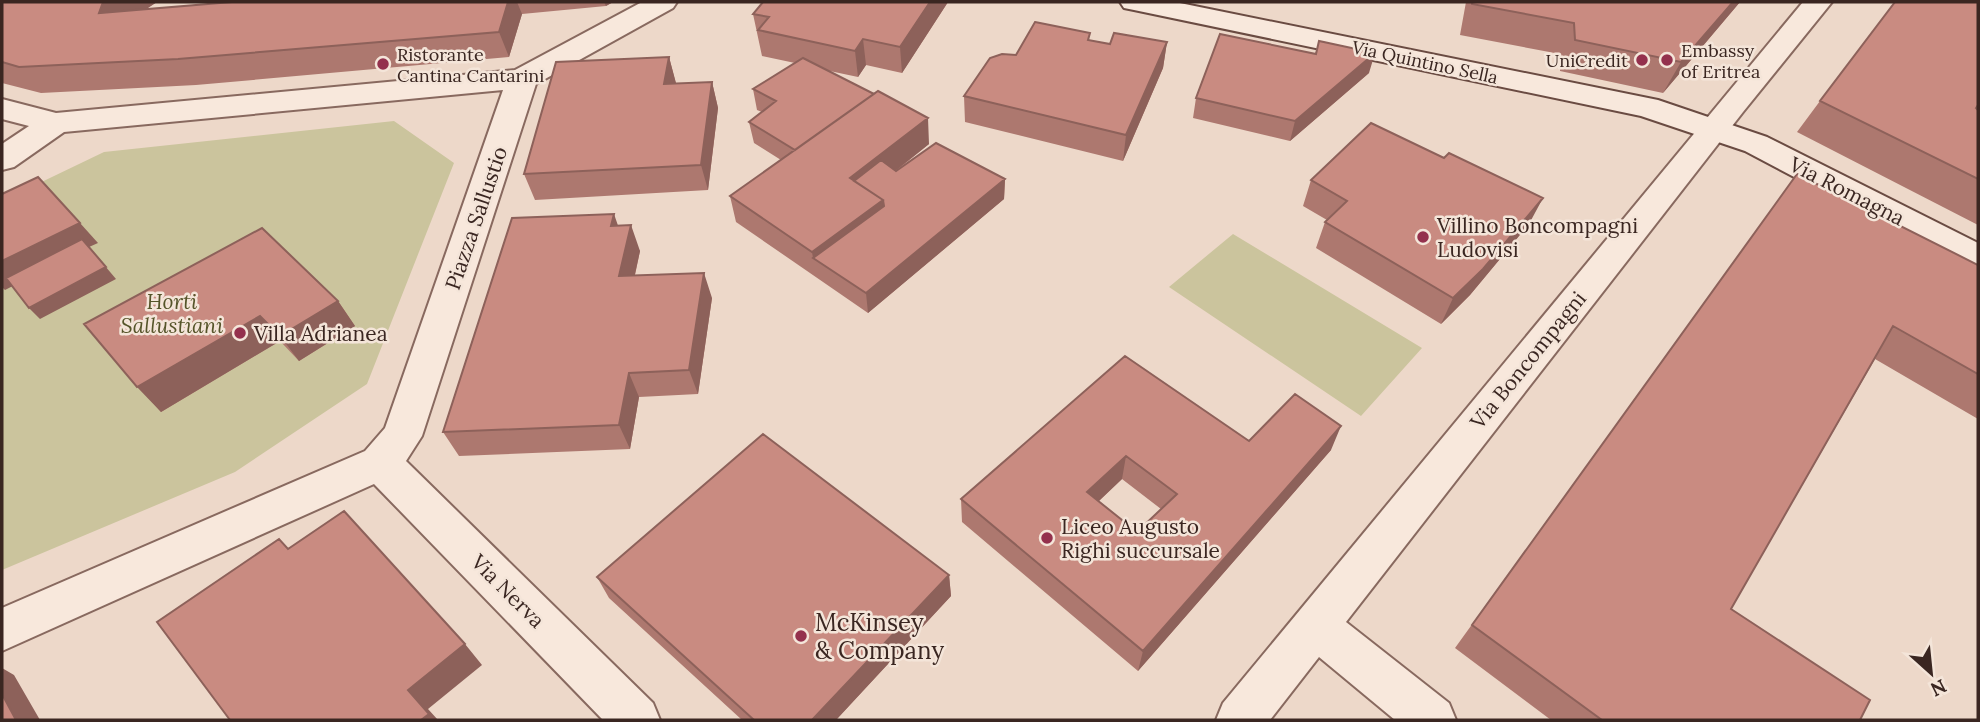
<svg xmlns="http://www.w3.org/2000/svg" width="1980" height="722" font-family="Lora,serif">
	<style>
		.green { fill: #cbc49d }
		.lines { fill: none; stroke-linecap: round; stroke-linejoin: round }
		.street-casing { stroke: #88695f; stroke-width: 4 }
		.secondary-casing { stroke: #6a4b42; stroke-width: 4 }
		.street { fill: #f8e8dc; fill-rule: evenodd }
		.secondary { fill: #f8e8dc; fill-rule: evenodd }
		.wall { fill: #ad786f; fill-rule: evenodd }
		.shaded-wall { fill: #8d615a }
		.building { fill: #c98b81; stroke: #8d615a; stroke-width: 2; fill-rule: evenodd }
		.poi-dot { fill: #94314d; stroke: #f4e5d9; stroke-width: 2.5 }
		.labels { text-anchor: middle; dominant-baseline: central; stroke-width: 5; stroke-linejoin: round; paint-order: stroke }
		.far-poi-label { font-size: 18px; fill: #3a2621; stroke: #f4e5d9; text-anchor: start }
		.far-street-label { font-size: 18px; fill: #3a2621; stroke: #f4e5d9 }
		.street-label { font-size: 21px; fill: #3a2621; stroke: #f4e5d9 }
		.poi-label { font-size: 21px; fill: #3a2621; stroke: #f4e5d9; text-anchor: start }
		.park-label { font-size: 21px; font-style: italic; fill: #555429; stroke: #f4e5d9 }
		.near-poi-label { font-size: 24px; fill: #3a2621; stroke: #f4e5d9; text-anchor: start }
	</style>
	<rect width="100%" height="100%" fill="#edd8c9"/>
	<!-- green -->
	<path class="green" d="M394,121l60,42 -87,221 -132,88 -233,98v-369l102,-49z
		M1233,234l189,114 -61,68 -192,-129z"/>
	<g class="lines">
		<defs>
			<path id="street" d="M642,2h35l-4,6 -137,76 -114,352 -16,25 247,242 7,17h-57l-229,-236 -372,167v-43l363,-157 20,-23 118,-338 -439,42 -50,35 -12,3v-26l27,-18 -27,-7v-20l54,14 459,-43z
				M1803,2h29l-89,110 -397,510 103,81 7,17h-61l-76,-63 -49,63h-54l7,-17z"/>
			<path id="secondary" d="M1120,2h55l483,98 109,37 211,106v28l-13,-4 -220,-116 -104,-35 -507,-106 -10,-2z"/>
		</defs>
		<!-- street casing -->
		<use href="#street" class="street-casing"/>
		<!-- secondary casing -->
		<use href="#secondary" class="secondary-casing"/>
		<!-- street -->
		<use href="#street" class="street"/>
		<!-- secondary -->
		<use href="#secondary" class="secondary"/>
	</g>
	<!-- wall -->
	<path class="wall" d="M2,2h155l-11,7 86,-7h381l-7,4 -84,8 -13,43 -313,28 -155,8 -39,-10z
		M763,2h185l-46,71 -36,-8 -8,12 -33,-7 104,74 -33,27 109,8 -1,20 -136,114 -132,-91 -6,-26 51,-36 -27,-17 -5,-21 13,-10 -5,-2 -4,-21 42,-26 -33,-7 -9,-42z
		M1466,2h274l-77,91 -103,-22v-17l-100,-19z
		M1978,2v223l-181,-93 23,-31z
		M1089,40l21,4 57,-2 -4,26 -40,93 -158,-39 -1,-26 52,-41z
		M669,57l7,27 36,-2 6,26 -10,82 -173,10 -11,-26z
		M1369,73l-79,68 -97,-23 3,-20z
		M1797,174l181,91v154l-103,-60 -144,250 129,111h-309l-96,-72z
		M1311,180l218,44 -59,71 -29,29 -125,-76 9,-26 2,-2 -24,-14z
		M618,226l22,25 -5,24 77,23 -14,96 -59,3 -9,52 -171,7 -16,-24z
		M338,301l17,25 -56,35 -19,-20 -119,71 -77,-88z
		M1125,356l124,85 82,9 -193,221 -176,-149 -1,-23zM1122,479l39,30 -24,23 -38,-31z
		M949,575l2,21 -115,124h-94l-133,-122 -12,-21z"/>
	<!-- shaded-wall -->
	<path class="shaded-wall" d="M103,2h54l-35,23 -23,-12z
		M508,2h9l5,12 -13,43 -10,-25z
		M604,2h9l-7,4z
		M930,2h18l-46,71 -2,-26z
		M1733,2h7l-77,91 18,-31z
		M863,39l3,26 -8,12 -3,-26z
		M1167,42l-4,26 -40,93 3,-26z
		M1375,53l-6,20 -79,68 5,-20z
		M669,57l7,26 -5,27 -7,-26z
		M712,82l6,26 -10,82 -7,-25z
		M928,118l1,26 -63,50 -16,-16z
		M1005,179l-1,20 -136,114 -2,-20z
		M1543,198l-14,26 -59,71 -29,29 12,-26z
		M883,200l3,26 -73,32 -1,-6z
		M614,214l9,26 -12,-14z
		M80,223l18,20 -9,4 27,32 -76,40 -11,-11 60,-61 -84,43 -3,-3v-26z
		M631,225l9,26 -11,50 -10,-25z
		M704,273l8,25 -14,96 -9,-24z
		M338,301l17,25 -56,35 -19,-25z
		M260,316l20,25 -119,71 -24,-25z
		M629,373l10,24 -9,52 -11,-24z
		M1341,426l-10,24 -193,221 5,-20z
		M1126,456l-4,23 -38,36 3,-23z
		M949,575l2,21 -115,124h-24z
		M465,644l17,21 -54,44 10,11h-17l-13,-30z
		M2,668l12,7 26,45h-24l-14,-26z"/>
	<!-- building -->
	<path class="building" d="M2,2h101l-4,11 133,-11h276l-9,30 -321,27 -159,8 -17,-5z
		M763,2h167l-30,45 -37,-8 -8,12 -97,-21 11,-13 -16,-3z
		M1472,2h261l-52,60 -106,-22 -1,-17 -102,-19z
		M1895,2h83v103l-2,3 2,2v69l-158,-78z
		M1035,22l55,11 -2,7 22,4 4,-11 53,9 -41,93 -162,-39 26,-38 12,-4 14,1z
		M1220,34l96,20 3,-13 56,12 -80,68 -99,-23z
		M669,57l-5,27 48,-2 -11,83 -177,9 32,-112z
		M803,58l71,36 -79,56 -46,-28 27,-21 -23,-12z
		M878,91l50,27 -78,60 33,22 -71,52 -82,-56z
		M1371,123l73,35 5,-5 94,45 -60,71 -30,29 -128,-76 22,-21 -36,-21z
		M936,143l69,36 -139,114 -53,-35 71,-52 -1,-6 -29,-19 27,-21 15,11z
		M1797,174l181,91v109l-85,-48 -162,283 139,91 -10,20h-258l-130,-95z
		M38,177l42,46 -78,38v-67z
		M614,214l-3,12 20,-1 -12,51 85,-3 -15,97 -60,3 -10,52 -176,7 69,-214z
		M262,228l76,73 -58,35 -20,-20 -123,71 -53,-63z
		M82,239l24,28 -77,41 -23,-30z
		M1125,356l124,85 46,-47 46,32 -198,225 -182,-152zM1126,456l51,38 -40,38 -50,-40z
		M763,434l186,141 -137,145h-58l-157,-143z
		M344,511l121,133 -57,46 21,24 -8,6h-191l-73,-98 122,-83 9,10z
		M2,694l14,26h-14z"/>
	<!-- markers -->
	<g class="poi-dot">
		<circle cx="1642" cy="60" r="7"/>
		<circle cx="1667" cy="60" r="7"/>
		<circle cx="383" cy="64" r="7"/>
		<circle cx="1423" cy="237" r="7"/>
		<circle cx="240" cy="333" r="7"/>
		<circle cx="1047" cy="538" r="7"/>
		<circle cx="801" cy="636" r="7"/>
	</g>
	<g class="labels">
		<!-- far-poi labels -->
		<g class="far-poi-label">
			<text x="1681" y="50">Embassy<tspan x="1681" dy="21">of Eritrea</tspan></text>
			<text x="397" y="54">Ristorante<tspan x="397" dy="21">Cantina Cantarini</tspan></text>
			<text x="1628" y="60" text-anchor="end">UniCredit</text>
		</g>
		<!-- far-street labels -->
		<g class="far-street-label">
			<text transform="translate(1425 62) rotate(12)">Via Quintino Sella</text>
		</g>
		<!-- street labels -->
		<g class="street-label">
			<text transform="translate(1847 191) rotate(27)">Via Romagna</text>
			<text transform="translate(476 218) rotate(-71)">Piazza Sallustio</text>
			<text transform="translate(1528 360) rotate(-51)">Via Boncompagni</text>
			<text transform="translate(508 591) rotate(45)">Via Nerva</text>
		</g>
		<!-- poi labels -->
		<g class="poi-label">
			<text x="1437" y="225">Villino Boncompagni<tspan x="1437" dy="24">Ludovisi</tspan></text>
			<text x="254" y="333">Villa Adrianea</text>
			<text x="1061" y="526">Liceo Augusto<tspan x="1061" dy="24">Righi succursale</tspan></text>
		</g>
		<!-- park labels -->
		<g class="park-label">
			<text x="172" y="301">Horti<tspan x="172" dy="24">Sallustiani</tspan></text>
		</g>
		<!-- near-poi labels -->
		<g class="near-poi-label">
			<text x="815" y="622">McKinsey<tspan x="815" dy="28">&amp; Company</tspan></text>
		</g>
	</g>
	<!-- border -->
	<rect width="1980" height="722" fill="none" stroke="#3a2621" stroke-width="7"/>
	<!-- north arrow -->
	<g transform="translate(1931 673) rotate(153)" stroke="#f4e5d9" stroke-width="5" paint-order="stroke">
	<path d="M0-5L12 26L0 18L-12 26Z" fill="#3a2621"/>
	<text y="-10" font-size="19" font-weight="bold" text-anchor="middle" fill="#3a2621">N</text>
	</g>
</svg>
